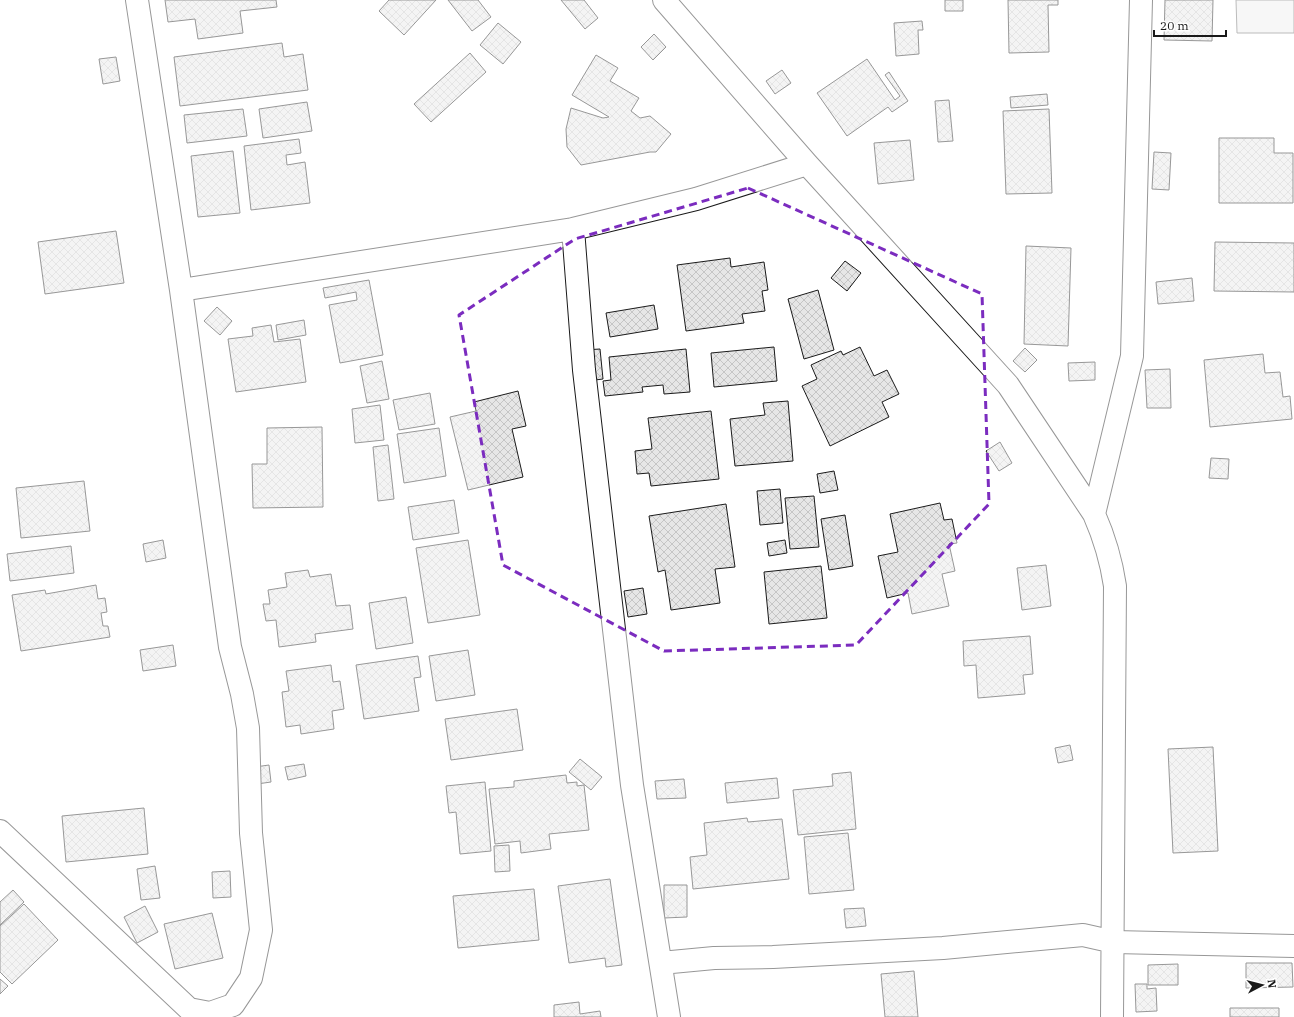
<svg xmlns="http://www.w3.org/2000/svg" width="1294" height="1017" font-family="'IBM Plex Serif',serif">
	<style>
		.built { fill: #ededed; stroke: #6a6a6a }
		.building { fill: url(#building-cross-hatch); stroke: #1a1a1a }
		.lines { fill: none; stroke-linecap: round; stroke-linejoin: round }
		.minor-casing { stroke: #1a1a1a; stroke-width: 24 }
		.minor { stroke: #fff; stroke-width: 22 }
		.marked { fill: none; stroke: #7b2cbf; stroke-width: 3; stroke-dasharray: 8 5; stroke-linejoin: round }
	</style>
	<defs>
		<pattern id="building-cross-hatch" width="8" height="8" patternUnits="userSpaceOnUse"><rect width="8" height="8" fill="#e6e6e6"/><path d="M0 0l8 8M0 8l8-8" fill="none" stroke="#c5c5c5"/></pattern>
	</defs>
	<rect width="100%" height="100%" fill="#fff"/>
	<!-- built -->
	<path class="built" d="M1236,0h58v33h-57z"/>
	<!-- building -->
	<path class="building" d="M165,0h111l1,7 -37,4 3,22 -45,6 -3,-20 -27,3z
		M389,0h47l-32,35 -25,-24z
		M448,0h30l13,17 -19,14z
		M561,0h23l14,18 -13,11z
		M945,0h18v11h-18z
		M1008,0h50v5h-10l1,47 -40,1z
		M1165,0h48l-1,41 -48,-1z
		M922,21l1,9h-5l1,24 -23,2 -2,-33z
		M498,23l23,19 -18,22 -23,-19z
		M654,34l12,13 -13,13 -12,-13z
		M282,43l2,14 19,-3 5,36 -128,16 -6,-49z
		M470,53l16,19 -55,50 -17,-18z
		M596,55l22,13 -8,13 29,17 -8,13 9,7 10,-2 21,18 -15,18h-6l-69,13 -14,-18 -1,-18 5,-21 32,10 6,-1 -37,-22z
		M116,57l4,24 -17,3 -4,-25z
		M867,59l28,41 5,-4 -15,-21 4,-3 19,29 -16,11 -4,-5 -41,29 -30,-43z
		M782,70l9,13 -16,11 -9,-13z
		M1047,94l1,11 -37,3 -1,-11z
		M949,100l4,41 -15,1 -3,-41z
		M307,102l5,29 -49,7 -4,-29z
		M243,109l4,27 -60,7 -3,-28z
		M1049,109l3,84 -46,1 -3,-83z
		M1219,138h55v15h19v50h-74z
		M299,139l2,14 -15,2 1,10 18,-3 5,41 -59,7 -7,-64z
		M910,140l4,40 -36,4 -4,-41z
		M233,151l7,62 -42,4 -7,-61z
		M1154,152l17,1 -2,37 -17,-1z
		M116,231l8,52 -79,11 -7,-52z
		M1215,242l79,1v49l-80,-1z
		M1026,246l45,2 -3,98 -44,-2z
		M730,258l1,9 33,-5 4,28 -6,1 3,20 -23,3 2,9 -58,8 -9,-66z
		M845,261l16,12 -14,18 -16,-13z
		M1192,278l2,23 -36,3 -2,-22z
		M369,280l14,75 -43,8 -11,-58 28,-5 -1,-8 -31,6 -2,-10z
		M818,290l16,60 -30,9 -16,-60z
		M654,305l4,24 -48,8 -4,-24z
		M217,307l15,14 -12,14 -16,-14z
		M304,320l2,15 -28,5 -2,-15z
		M271,325l3,17 26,-3 6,43 -70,10 -8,-53 25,-3 -1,-8z
		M774,347l3,34 -63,6 -3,-34z
		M860,347l14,29 13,-6 12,24 -17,8 7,15 -59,29 -28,-60 15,-7 -6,-14 30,-14 2,4z
		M1025,348l12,12 -12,12 -12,-11z
		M600,349l3,30 -16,2 -3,-31z
		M686,349l4,43 -26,2 -1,-9 -21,2 1,5 -38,4 -2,-15 8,-1 -2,-23z
		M1263,354l2,19 15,-1 3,25 7,-1 2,23 -82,8 -6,-67z
		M382,361l7,38 -22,4 -7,-37z
		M1095,362v18l-26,1 -1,-18z
		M1170,369l1,39h-24l-2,-38z
		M518,391l8,35 -14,3 11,48 -55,13 -18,-73 26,-6 -2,-9z
		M430,393l5,31 -36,6 -6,-30z
		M788,401l5,60 -58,5 -5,-47 35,-4 -2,-12z
		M380,405l4,35 -29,3 -3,-34z
		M711,411l8,68 -68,7 -2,-13 -12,1 -2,-23 17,-2 -4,-31z
		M322,427l1,80 -70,1 -1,-44h15v-36z
		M439,428l7,48 -42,7 -7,-49z
		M1000,442l12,21 -13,8 -13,-20z
		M388,445l6,54 -16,2 -5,-54z
		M1211,458l18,1 -1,20 -19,-1z
		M834,471l4,19 -18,3 -3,-19z
		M84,481l6,50 -69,7 -5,-50z
		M780,489l3,34 -23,2 -3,-34z
		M814,496l5,51 -29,2 -5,-51z
		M454,500l5,33 -46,7 -5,-33z
		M940,503l4,17 8,-1 5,24 -8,1 6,27 -13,3 7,32 -37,8 -4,-21 -21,5 -9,-42 20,-4 -8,-38z
		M726,504l9,63 -20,2 5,34 -49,7 -6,-40 -7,2 -9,-56z
		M845,515l8,51 -24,4 -8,-51z
		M163,540l3,18 -20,4 -3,-18z
		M468,540l12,75 -52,8 -12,-75z
		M785,540l2,13 -18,3 -2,-13z
		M71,546l3,27 -64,8 -3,-27z
		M1046,565l5,41 -29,4 -5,-42z
		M821,566l6,52 -58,6 -5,-52z
		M308,570l2,7 21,-3 5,32 14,-1 3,24 -38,5 1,8 -37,5 -3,-27 -10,1 -3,-17h7l-2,-14 19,-3 -2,-14z
		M96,585l2,14 7,-1 2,14 -6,1 2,13h5l2,11 -89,14 -9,-56 33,-5 1,4z
		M643,588l4,26 -19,3 -4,-26z
		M406,597l7,46 -37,6 -7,-46z
		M1030,636l3,38 -10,1 2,19 -47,4 -2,-33 -12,1 -1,-25z
		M173,645l3,21 -33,5 -3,-21z
		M468,650l7,45 -39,6 -7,-45z
		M418,656l3,21 -7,1 5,33 -55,8 -8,-54z
		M331,665l2,17 7,-1 4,28 -12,2 2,18 -33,5 -1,-9 -14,2 -4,-35 7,-1 -3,-20z
		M517,709l6,41 -72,10 -6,-41z
		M1070,745l3,15 -15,3 -3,-15z
		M1213,747l5,104 -45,2 -5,-104z
		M580,759l22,18 -11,13 -22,-18z
		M304,764l2,12 -18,4 -3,-13z
		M269,765l2,17 -14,2 -2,-17z
		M851,772l5,57 -58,6 -5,-45 40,-4 -1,-12z
		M566,775l1,8 10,-1v4l7,-1 5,45 -40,4 2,15 -30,4 -1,-12 -25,3 -6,-55 25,-2v-6z
		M777,778l2,20 -52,5 -2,-20z
		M684,779l2,19 -29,1 -2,-18z
		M485,782l6,69 -31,3 -4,-42 -7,1 -3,-27z
		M144,808l4,46 -82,8 -4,-46z
		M747,818l1,4 34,-3 7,60 -96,10 -3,-32 17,-2 -3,-32z
		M848,833l6,57 -45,4 -5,-57z
		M509,845l1,26 -15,1 -1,-26z
		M155,866l5,32 -19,2 -4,-31z
		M230,871l1,26 -18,1 -1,-26z
		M610,879l12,86 -16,2 -1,-9 -36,5 -11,-77z
		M664,885h23v32l-23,1z
		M534,889l5,51 -81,8 -5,-52z
		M13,890l11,12 -24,23v-23z
		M24,904l34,36 -46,44 -12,-12v-46z
		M145,906l13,26 -21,11 -13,-26z
		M864,908l2,18 -20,2 -2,-19z
		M212,913l11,45 -48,11 -11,-45z
		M1246,963h46l1,24 -47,1z
		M1178,964v21h-30v-20z
		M914,971l4,46h-33l-4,-43z
		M0,979l8,7 -8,8z
		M1135,984h12v5l9,-1 1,23 -21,1z
		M579,1002l1,12 20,-3 1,6h-47v-12z
		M1230,1008h49v9h-49z"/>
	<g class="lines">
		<defs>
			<path id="minor" d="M664,0l143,164 201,221 86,129c11,25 17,45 21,72l-3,431
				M573,229l11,141 48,415 37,232
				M181,290l392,-61 123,-30 111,-35
				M1094,514l38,-158 9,-356
				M0,831l189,178 21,4 23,-8 18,-27 10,-48 -10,-97 -3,-105 -6,-34 -12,-47 -49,-357 -44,-290
				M661,963l53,-5 59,-1 170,-9 140,-13 31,7 180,4"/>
		</defs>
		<!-- minor casing -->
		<use href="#minor" class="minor-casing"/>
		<!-- minor -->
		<use href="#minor" class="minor"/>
	</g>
	<!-- marked area -->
	<path d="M0 0H1294V1017H0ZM748,188l234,106 7,210 -133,141 -192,6 -161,-86 -44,-250 116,-76z" fill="#fff" fill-opacity=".55" fill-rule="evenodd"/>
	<path class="marked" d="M748,188l234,106 7,210 -133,141 -192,6 -161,-86 -44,-250 116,-76z"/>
	<!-- north arrow -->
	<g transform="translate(1262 985) rotate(83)" stroke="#ffffff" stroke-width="3" paint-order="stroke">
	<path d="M0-3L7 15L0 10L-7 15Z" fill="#1a1a1a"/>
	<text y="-6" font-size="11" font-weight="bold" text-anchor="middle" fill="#1a1a1a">N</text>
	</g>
	<!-- scale -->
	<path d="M1154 30v6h72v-6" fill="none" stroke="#1a1a1a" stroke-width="2"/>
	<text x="1160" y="30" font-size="12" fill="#1a1a1a" stroke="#ffffff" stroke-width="3" paint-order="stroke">20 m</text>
</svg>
